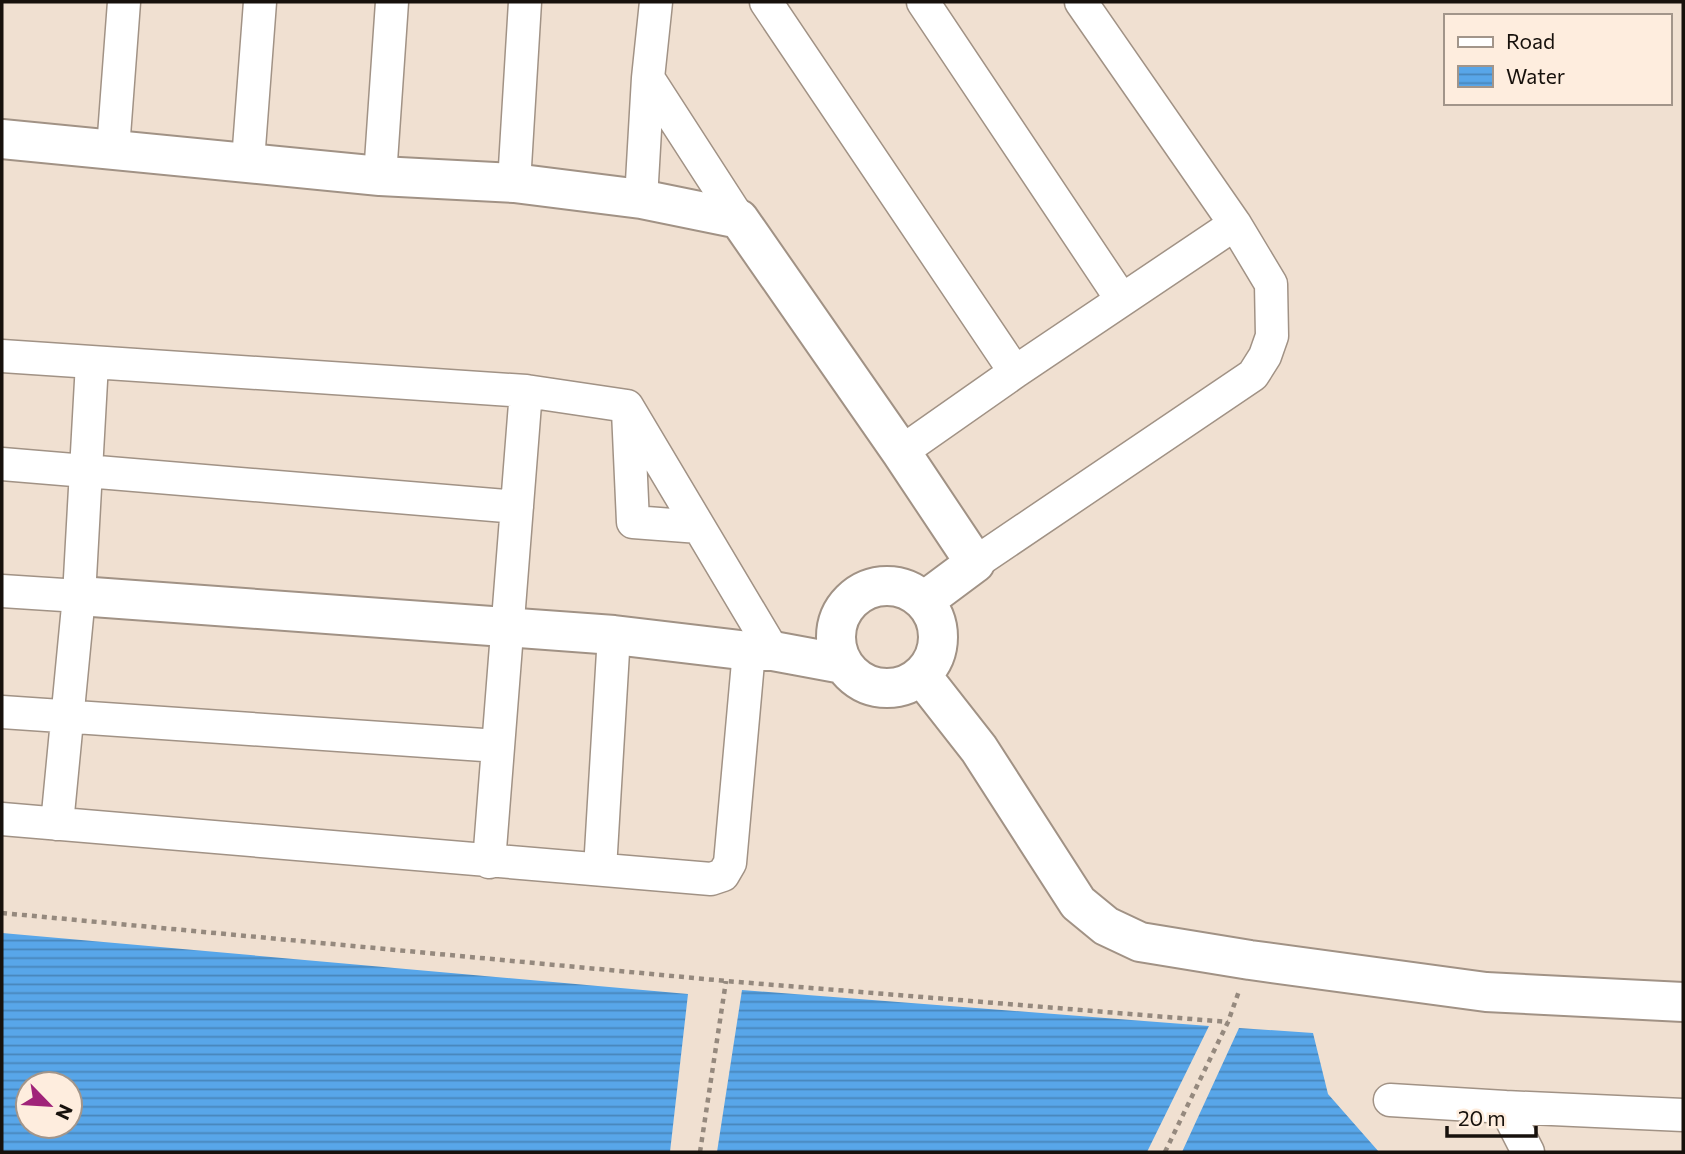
<svg xmlns="http://www.w3.org/2000/svg" width="1685" height="1154" font-family="Commissioner,sans-serif">
	<style>
		.water { fill: url(#water-rules); fill-rule: evenodd }
		.lines { fill: none; stroke-linecap: round; stroke-linejoin: round }
		.minor-casing { stroke: #a19285; stroke-width: 35 }
		.tertiary-casing { stroke: #a19285; stroke-width: 42 }
		.path { stroke: #95897e; stroke-width: 4.5; stroke-dasharray: 5 5; stroke-linecap: butt }
		.minor { stroke: #fff; stroke-width: 32 }
		.tertiary { stroke: #fff; stroke-width: 38 }
	</style>
	<defs>
		<pattern id="water-rules" width="6" height="5" patternUnits="userSpaceOnUse" patternTransform="scale(1.75)"><rect width="6" height="5" fill="#58a6e9"/><path d="M0 2.5h6" fill="none" stroke="#4886bb"/></pattern>
	</defs>
	<rect width="100%" height="100%" fill="#f0e0d1"/>
	<!-- water -->
	<path class="water" d="M2,933l686,61 -18,158h-668zM28,1084h42v42h-42z
		M742,990l467,36 -62,126h-430z
		M1239,1028l74,5 15,61 51,58h-197z"/>
	<g class="lines">
		<defs>
			<path id="minor" d="M656,2l-8,76 91,141
				M766,2l249,370
				M923,2l199,298
				M113,149l11,-147
				M248,161l12,-159
				M380,176l12,-174
				M514,183l11,-181
				M641,199l7,-121
				M2,356l524,35 101,15
				M627,406l146,245
				M628,411l5,111 66,5
				M901,452l114,-80 220,-148
				M2,464l515,43
				M975,563l278,-188 12,-19 7,-20 -1,-52 -36,-60 -154,-222
				M2,591l77,5
				M2,712l496,34
				M2,819l709,60 12,-4 7,-12 19,-212
				M57,824l22,-228 13,-233
				M489,862l37,-471
				M600,869l14,-234
				M1390,1100l115,7
				M1528,1152l-23,-45 178,8"/>
			<path id="tertiary" d="M2,139l378,37 134,7 127,16 98,20 162,233 74,111 -51,38
				M836 637a51 51 0 1 1 102 0a51 51 0 1 1-102 0Z
				M79,596l535,39 135,16h24l70,13
				M921,675l58,74 99,154 28,23 34,16 110,18 236,32 197,10"/>
		</defs>
		<!-- minor casing -->
		<use href="#minor" class="minor-casing"/>
		<!-- tertiary casing -->
		<use href="#tertiary" class="tertiary-casing"/>
		<!-- path -->
		<path class="path" d="M2,913l724,68 502,41
			M700,1152l26,-171
			M1165,1152l63,-130 11,-31"/>
		<!-- minor -->
		<use href="#minor" class="minor"/>
		<!-- tertiary -->
		<use href="#tertiary" class="tertiary"/>
	</g>
	<!-- border -->
	<rect width="1685" height="1154" fill="none" stroke="#17110c" stroke-width="7"/>
	<!-- legend -->
	<rect x="1444" y="14" width="228" height="91" fill="#feedde" stroke="#a2958a" stroke-width="2"/>
	<rect x="1458" y="37" width="35" height="10" fill="#ffffff" stroke="#a2958a" stroke-width="2"/>
	<text x="1506" y="49" font-size="21" fill="#17110c">Road</text>
	<rect x="1458" y="66" width="35" height="21" fill="url(#water-rules)" stroke="#a2958a" stroke-width="2"/>
	<text x="1506" y="84" font-size="21" fill="#17110c">Water</text>
	<!-- north arrow -->
	<g transform="translate(49 1105) rotate(115)"><circle r="33" fill="#feedde" stroke="#a2958a" stroke-width="2"/>
	<path d="M0-5L12 26L0 18L-12 26Z" fill="#a02379"/>
	<text y="-10" font-size="19" font-weight="bold" text-anchor="middle" fill="#17110c">N</text>
	</g>
	<!-- scale -->
	<path d="M1447 1126v10h89v-10" fill="none" stroke="#17110c" stroke-width="3.5"/>
	<text x="1458" y="1126" font-size="21" fill="#17110c" stroke="#feedde" stroke-width="5" paint-order="stroke">20 m</text>
</svg>
